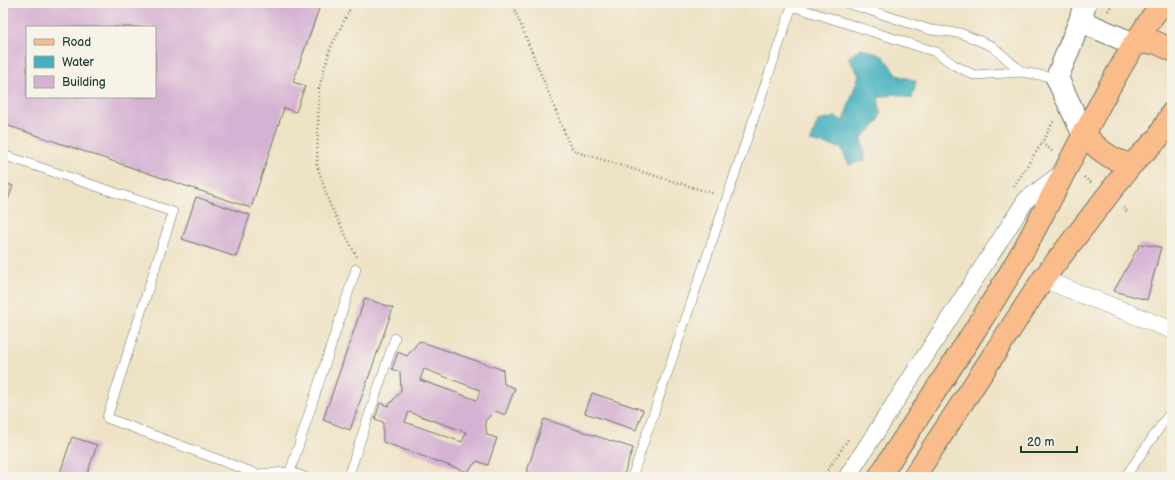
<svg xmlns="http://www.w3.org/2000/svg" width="1175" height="480" font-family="'Balsamiq Sans',sans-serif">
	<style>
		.water { fill: #42b0bf; stroke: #30767a }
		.building { fill: #d5b1d3; fill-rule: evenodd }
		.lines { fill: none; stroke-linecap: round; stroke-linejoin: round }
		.service-casing { stroke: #677766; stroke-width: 10 }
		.minor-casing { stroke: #677766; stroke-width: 18 }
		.tertiary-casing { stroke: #677766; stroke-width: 24 }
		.primary-casing { stroke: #677766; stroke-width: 24 }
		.path { stroke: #677766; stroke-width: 2.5; stroke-dasharray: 1 3; stroke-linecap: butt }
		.service { stroke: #fff; stroke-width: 9 }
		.minor { stroke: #fff; stroke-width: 17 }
		.tertiary { stroke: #fff; stroke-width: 22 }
		.primary { stroke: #f9bc8a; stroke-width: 22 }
	</style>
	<rect width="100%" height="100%" fill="#f7f3e8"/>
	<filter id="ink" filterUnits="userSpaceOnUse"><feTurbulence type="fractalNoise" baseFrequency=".025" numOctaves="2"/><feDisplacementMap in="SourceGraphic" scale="8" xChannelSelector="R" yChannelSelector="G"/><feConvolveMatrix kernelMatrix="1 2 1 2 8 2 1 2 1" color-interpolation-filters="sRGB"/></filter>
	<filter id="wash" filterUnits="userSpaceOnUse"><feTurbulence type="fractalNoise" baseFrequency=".012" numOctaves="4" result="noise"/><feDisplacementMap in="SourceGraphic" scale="16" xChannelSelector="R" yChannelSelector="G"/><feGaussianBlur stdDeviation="0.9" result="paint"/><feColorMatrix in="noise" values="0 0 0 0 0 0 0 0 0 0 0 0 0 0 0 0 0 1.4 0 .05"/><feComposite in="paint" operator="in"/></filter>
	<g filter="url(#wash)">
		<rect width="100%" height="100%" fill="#eee2c4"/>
		<!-- water -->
		<path class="water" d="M861,48l22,8 14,19 19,6 -4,18 -17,-5 -17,4c5,23 1,25 -16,39l3,23 -16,5 -8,-17 -31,-7 8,-20 18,-4 7,4 16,-46 -11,-17z"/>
		<g id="blocks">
			<!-- building -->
			<path class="building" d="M3,3h318l-28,79 12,4 -9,26 -12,-4 -33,100 -248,-84zM27,27h128v70h-128z
				M3,182l10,4 -10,27z
				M196,197l54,18 -14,42 -54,-18z
				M1140,244l21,3 -14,53 -33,-9z
				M365,298l28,10 -43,122 -27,-10z
				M419,341l84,29 1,14 11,4 -10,27 -10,-4 -10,10 2,14 10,3 -9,27 -11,-4 -10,11 -84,-30v-20l-8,-3 5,-16 8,3 13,-15 -1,-19 -8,-3 6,-17 9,4zM424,369l56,21 -3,10 -57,-20zM409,412l57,20 -4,10 -57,-20z
				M592,393l51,17 -7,20 -51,-17z
				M544,419l89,29 -10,29h-98z
				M72,437l25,8 -11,32h-14l-12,-4z"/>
		</g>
	</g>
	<g filter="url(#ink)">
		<use href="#blocks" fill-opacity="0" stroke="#677766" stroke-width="1"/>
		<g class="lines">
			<defs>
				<path id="service" d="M847,3l84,27 29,3 32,13 30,26
					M792,6l144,46 18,13 20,10 48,-3 35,6
					M3,155l170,57 -66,206 150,56 33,-2 15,5
					M290,472l66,-203
					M348,477l47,-139
					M632,477l161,-474
					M1125,477l47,-67"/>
				<path id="minor" d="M1043,279l129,51
					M847,477l179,-277 37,-28"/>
				<path id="tertiary" d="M1080,21l54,23
					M1083,133l-26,-55 23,-57 5,-18"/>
				<path id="primary" d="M1134,44l21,-2 17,8
					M1083,133c14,16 28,27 48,32
					M879,477c50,-78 105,-156 150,-237 43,-80 80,-163 133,-237
					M914,477l129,-198 88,-114 27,-27 14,-25"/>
			</defs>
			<!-- service casing -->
			<use href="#service" class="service-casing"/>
			<!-- minor casing -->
			<use href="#minor" class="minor-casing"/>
			<!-- tertiary casing -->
			<use href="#tertiary" class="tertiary-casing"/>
			<!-- primary casing -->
			<use href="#primary" class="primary-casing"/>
			<!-- path -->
			<path class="path" d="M353,3l-23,46 -11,39 -2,77 13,40 27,52
				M512,3l58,143 7,6 138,42
				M1108,11l5,-8
				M1052,151l-10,-8 12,-23
				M1084,177l9,7
				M1014,186l28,-43
				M1123,208l5,4
				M823,477l26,-39"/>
			<!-- service -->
			<use href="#service" class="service"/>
			<!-- minor -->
			<use href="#minor" class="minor"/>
			<!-- tertiary -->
			<use href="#tertiary" class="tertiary"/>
			<!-- primary -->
			<use href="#primary" class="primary"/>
		</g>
	</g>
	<!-- margin -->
	<rect width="1175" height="480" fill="none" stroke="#f7f3e8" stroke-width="16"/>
	<!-- legend -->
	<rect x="26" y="26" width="130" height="72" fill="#f7f3e8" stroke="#a1aaa0"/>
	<rect x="34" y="39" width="20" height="6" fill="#f9bc8a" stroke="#a1aaa0"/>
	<text x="62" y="46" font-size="12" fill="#1f3d34">Road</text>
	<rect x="34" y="56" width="20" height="12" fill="#42b0bf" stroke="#a1aaa0"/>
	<text x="62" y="66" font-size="12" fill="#1f3d34">Water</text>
	<rect x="34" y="76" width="20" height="12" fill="#d5b1d3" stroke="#a1aaa0"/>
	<text x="62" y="86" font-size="12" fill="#1f3d34">Building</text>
	<!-- scale -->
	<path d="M1021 446v6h56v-6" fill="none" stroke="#1f3d34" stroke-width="2"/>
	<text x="1027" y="446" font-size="12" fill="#1f3d34" stroke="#f7f3e8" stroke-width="3" paint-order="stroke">20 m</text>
</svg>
